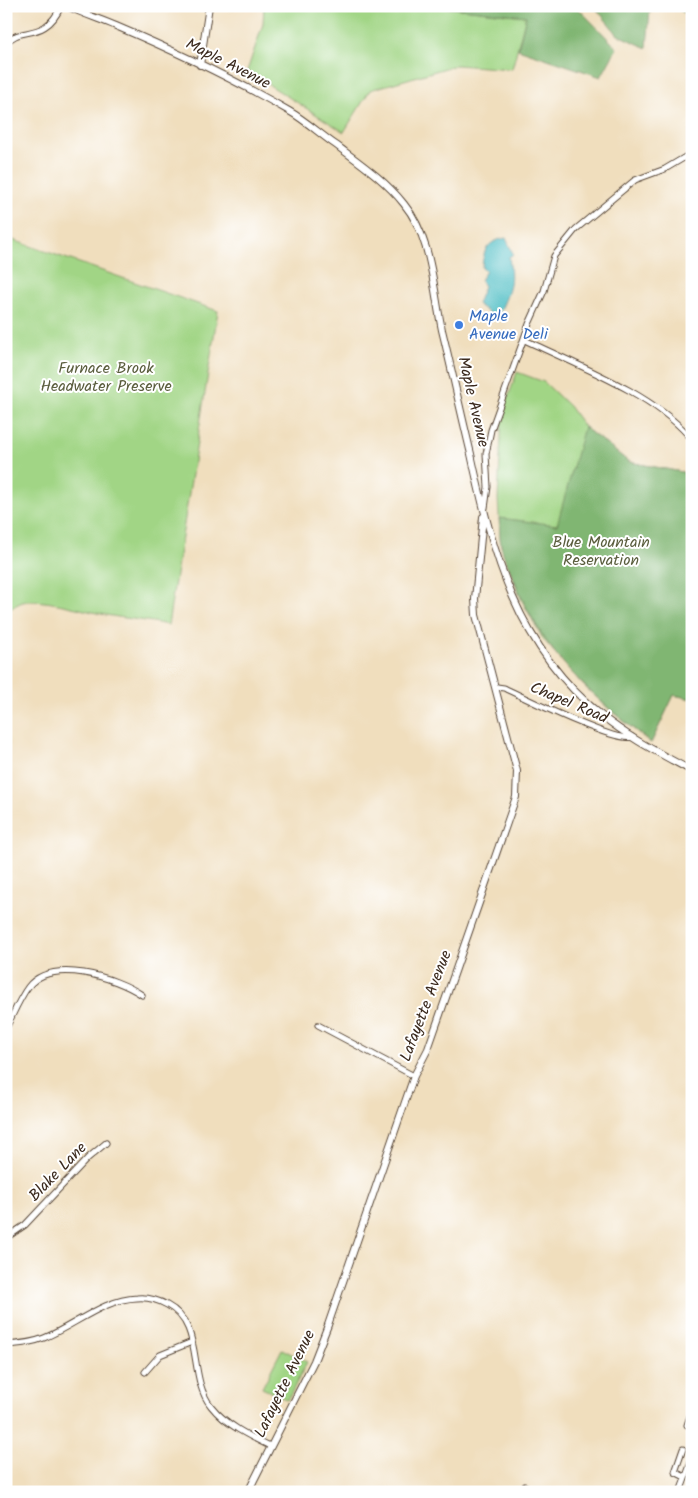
<svg xmlns="http://www.w3.org/2000/svg" width="698" height="1498" font-family="Kalam,sans-serif">
	<style>
		.green { fill: #a1d585; stroke: #6e8052 }
		.forest { fill: #80b672; stroke: #5e7048 }
		.water { fill: #52c0c6; stroke: #467572 }
		.lines { fill: none; stroke-linecap: round; stroke-linejoin: round }
		.minor-casing { stroke: #564536; stroke-width: 7 }
		.tertiary-casing { stroke: #564536; stroke-width: 8 }
		.minor { stroke: #fff; stroke-width: 5 }
		.tertiary { stroke: #fff; stroke-width: 6 }
		.shop-dot { fill: #3f7fe0; stroke: #fff; stroke-width: 2 }
		.labels { text-anchor: middle; dominant-baseline: central; stroke-width: 4; stroke-linejoin: round; paint-order: stroke }
		.street-label { font-size: 16px; fill: #3b2a1e; stroke: #fff }
		.shop-label { font-size: 16px; fill: #366cbe; stroke: #fff; text-anchor: start }
		.park-label { font-size: 16px; fill: #5a5d3d; stroke: #fff }
	</style>
	<rect width="100%" height="100%" fill="#fff"/>
	<filter id="ink" filterUnits="userSpaceOnUse"><feTurbulence type="fractalNoise" baseFrequency=".02" numOctaves="2"/><feDisplacementMap in="SourceGraphic" scale="10" xChannelSelector="R" yChannelSelector="G"/><feConvolveMatrix kernelMatrix="1 2 1 2 8 2 1 2 1" color-interpolation-filters="sRGB"/></filter>
	<filter id="wash" filterUnits="userSpaceOnUse"><feTurbulence type="fractalNoise" baseFrequency=".0096" numOctaves="4" result="noise"/><feDisplacementMap in="SourceGraphic" scale="20" xChannelSelector="R" yChannelSelector="G"/><feGaussianBlur stdDeviation="1.12" result="paint"/><feColorMatrix in="noise" values="0 0 0 0 0 0 0 0 0 0 0 0 0 0 0 0 0 1.4 0 .05"/><feComposite in="paint" operator="in"/></filter>
	<g filter="url(#wash)">
		<rect width="100%" height="100%" fill="#f0debd"/>
		<!-- green -->
		<path class="green" d="M264,6h170l92,10 -14,53 -56,-4 -86,25 -26,42 -97,-61 16,-47z
			M10,239l208,72 -50,314c-21,-5 -41,-6 -62,-10 -25,-5 -50,-14 -77,-14 -8,0 -18,6 -23,13v-371z
			M517,372l27,10 25,24 15,21 45,35 63,12v225l-18,-4 -23,48 -40,-32 -28,-26 -40,-46 -22,-40 -20,-53 -3,-47 4,-84z
			M282,1349l25,13 -19,38 -26,-12z"/>
		<!-- forest -->
		<path class="forest" d="M434,6h142l41,42 -16,29 -83,-28 8,-33z
			M594,6h52l4,3 -3,39 -29,-13z
			M677,6h15v12l-15,-10z
			M584,427l45,35 63,12v225l-18,-4 -23,48c-60,-48 -108,-88 -136,-162 -5,-11 -12,-24 -14,-36 -2,-8 -1,-18 -2,-27l58,7z"/>
		<!-- water -->
		<path class="water" d="M506,238l7,16 -4,3c4,28 1,32 -10,57l-5,-1 -2,2 -15,-11 7,-18 -4,-6 6,-9 -4,-3c1,-17 5,-27 24,-30z"/>
	</g>
	<g filter="url(#ink)">
		<g class="lines">
			<defs>
				<path id="minor" d="M6,44c12,-19 39,-1 55,-38
					M525,340c51,25 125,52 163,95
					M485,508l3,-21 -2,-33 5,-24 38,-106 15,-33 10,-35 22,-27 59,-49 30,-11 27,-16
					M497,687l7,1c19,9 113,56 128,49
					M318,1025l96,51
					M6,1028c7,-13 13,-29 22,-41 23,-30 88,-10 114,8
					M6,1238l19,-13 63,-67 18,-15
					M6,1345c13,-1 26,-2 38,-7 30,-12 60,-39 93,-40 10,-1 21,2 30,7 38,20 20,71 44,101 15,19 38,30 59,40
					M145,1372l15,-17 32,-13
					M692,1410l-5,15 5,2
					M683,1449l-8,23 10,5
					M523,1492l2,-6
					M680,1492l12,-32"/>
				<path id="tertiary" d="M67,6c16,8 33,13 49,20 59,25 118,53 173,85 16,9 31,23 47,34 24,18 49,35 68,59 28,34 29,84 38,126 10,41 19,83 29,124 22,101 46,193 130,261 28,23 60,39 91,56
					M200,65l9,-59
					M248,1492l66,-131 14,-36 86,-249 14,-27 88,-252 1,-26 -41,-156 -1,-16 8,-82"/>
			</defs>
			<!-- minor casing -->
			<use href="#minor" class="minor-casing"/>
			<!-- tertiary casing -->
			<use href="#tertiary" class="tertiary-casing"/>
			<!-- minor -->
			<use href="#minor" class="minor"/>
			<!-- tertiary -->
			<use href="#tertiary" class="tertiary"/>
		</g>
	</g>
	<!-- markers -->
	<circle class="shop-dot" cx="459" cy="325" r="5"/>
	<g class="labels">
		<!-- street labels -->
		<g class="street-label">
			<text transform="translate(228 64) rotate(27)">Maple Avenue</text>
			<text transform="translate(473 402) rotate(77)">Maple Avenue</text>
			<text transform="translate(569 703) rotate(23)">Chapel Road</text>
			<text transform="translate(426 1006) rotate(-69)">Lafayette Avenue</text>
			<text transform="translate(58 1172) rotate(-46)">Blake Lane</text>
			<text transform="translate(285 1384) rotate(-64)">Lafayette Avenue</text>
		</g>
		<!-- shop labels -->
		<g class="shop-label">
			<text x="469" y="316">Maple<tspan x="469" dy="18">Avenue Deli</tspan></text>
		</g>
		<!-- park labels -->
		<g class="park-label">
			<text x="106" y="368">Furnace Brook<tspan x="106" dy="18">Headwater Preserve</tspan></text>
			<text x="601" y="542">Blue Mountain<tspan x="601" dy="18">Reservation</tspan></text>
		</g>
	</g>
	<!-- margin -->
	<rect width="698" height="1498" fill="none" stroke="#fff" stroke-width="25"/>
</svg>
